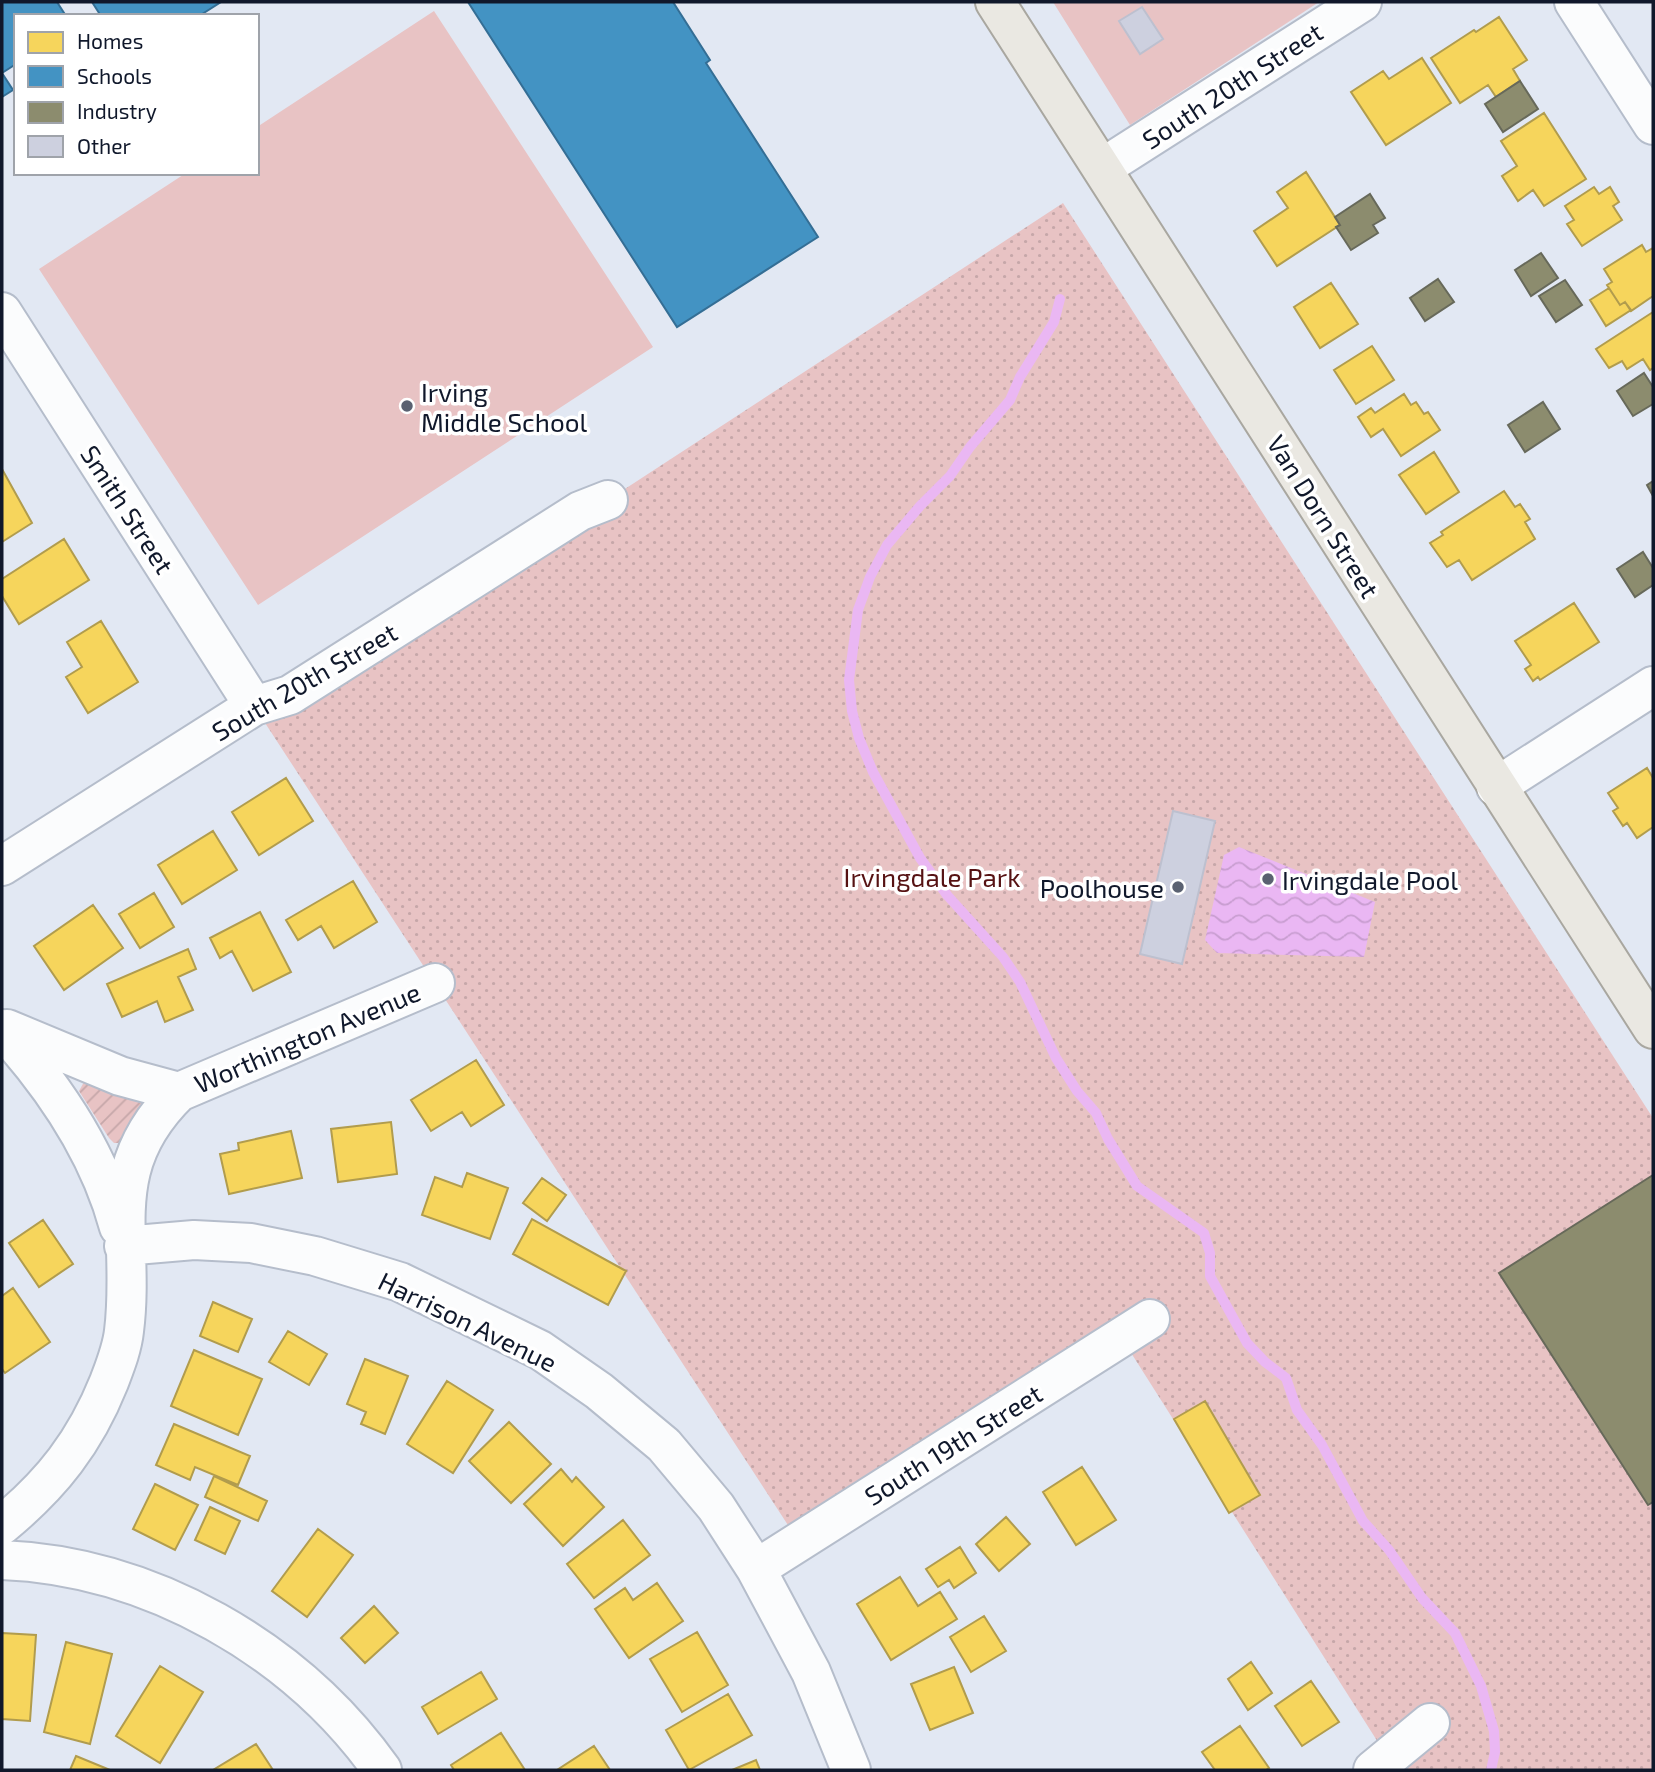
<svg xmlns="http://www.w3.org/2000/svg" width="1655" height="1772" font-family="'Exo 2',sans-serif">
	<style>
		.grass { fill: #e8c3c4 }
		.park { fill: url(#park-dots) }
		.garden { fill: url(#garden-furrows) }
		.water { fill: url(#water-waves) }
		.homes { fill: #f6d55c; stroke: #b19c4d; stroke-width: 2 }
		.schools { fill: #4393c3; stroke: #346e95; stroke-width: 2 }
		.industry { fill: #8c8c6e; stroke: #67695a; stroke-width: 2 }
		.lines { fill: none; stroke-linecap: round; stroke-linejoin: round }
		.stream { stroke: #eab7f3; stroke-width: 10 }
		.building { fill: #cdd0df; stroke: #bdc0cf; stroke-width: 2 }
		.minor-casing { stroke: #b5bdcb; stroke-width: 42 }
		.major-casing { stroke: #a9a7a0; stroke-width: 42 }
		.minor { stroke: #fbfcfd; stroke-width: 38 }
		.major { stroke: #eae8e2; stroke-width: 38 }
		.poi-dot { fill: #5a6171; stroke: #fff; stroke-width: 2.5 }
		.labels { text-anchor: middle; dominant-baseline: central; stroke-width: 7; stroke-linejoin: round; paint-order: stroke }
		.street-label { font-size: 26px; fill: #10182b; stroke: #fff }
		.poi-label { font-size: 26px; fill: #10182b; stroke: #fff; text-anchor: start }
		.park-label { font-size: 26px; fill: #561213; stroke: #fff }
	</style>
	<defs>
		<pattern id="park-dots" width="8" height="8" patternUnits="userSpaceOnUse" patternTransform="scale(1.75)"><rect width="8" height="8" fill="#e8c3c4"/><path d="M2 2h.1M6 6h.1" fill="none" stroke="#c6a7a9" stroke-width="1.8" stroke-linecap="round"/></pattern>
		<pattern id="garden-furrows" width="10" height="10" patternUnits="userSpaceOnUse" patternTransform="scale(1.75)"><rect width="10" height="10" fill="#e8c3c4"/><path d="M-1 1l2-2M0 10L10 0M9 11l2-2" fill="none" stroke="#c6a7a9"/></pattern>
		<pattern id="water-waves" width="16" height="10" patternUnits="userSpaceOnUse" patternTransform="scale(1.75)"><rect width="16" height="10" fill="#eab7f3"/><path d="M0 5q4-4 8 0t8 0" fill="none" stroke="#c89dd0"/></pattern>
	</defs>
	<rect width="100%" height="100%" fill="#e2e8f3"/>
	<!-- grass -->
	<path class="grass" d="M1053,2h266l-189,123z
		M434,11l219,336 -395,258 -219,-336 147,-96h71v-46z"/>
	<!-- park -->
	<path class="park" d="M1063,203l590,915v652h-280l15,-12 -267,-421 -322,205 -545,-836 354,-206z"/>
	<!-- garden -->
	<path class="garden" d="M84,1082l57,18v7l-17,36h-10l-5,-5 -30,-47z"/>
	<!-- water -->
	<path class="water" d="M1239,847l136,55 -11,55 -147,-4 -12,-13 19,-85z"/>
	<!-- homes -->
	<path class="homes" d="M1499,17l28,43 -14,9 7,12 -24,16 -8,-12 -28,18 -29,-45 43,-28 2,2z
		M1422,58l29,45 -65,42 -35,-53 32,-21 6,8z
		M1544,113l42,66 -42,27 -11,-16 -15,11 -16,-25 15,-10 -16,-25z
		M1306,172l34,53 -63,41 -23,-35 34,-23 -11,-16z
		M1594,187l5,7 11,-7 9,15 -6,4 9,14 -40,26 -15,-22 7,-4 -9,-14z
		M1642,245l4,7 7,-4v48l-22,15 -6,-9 -5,3 -13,-20 5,-3 -8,-13z
		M1331,283l27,41 -38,24 -26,-41z
		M1609,288l11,17 5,-3 6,8 -25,16 -16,-26z
		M1653,312v56l-3,2 -7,-11 -16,10 -5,-8 -13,7 -13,-19z
		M1372,346l22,34 -38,24 -22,-34z
		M1404,394l7,11 5,-3 8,12 4,-2 12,18 -39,26 -18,-27 -12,8 -13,-20 13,-9 4,5z
		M1434,452l25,40 -33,22 -27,-39z
		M2,469l30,54 -30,19z
		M1504,491l11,16 5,-3 10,15 -5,3 10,17 -63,41 -13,-20 -12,7 -17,-24 13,-8 -2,-3z
		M64,539l25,41 -70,44 -17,-28v-17z
		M1574,603l25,39 -59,38 -2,-3 -5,4 -8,-12 6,-4 -16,-24z
		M101,621l37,61 -50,31 -22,-36 16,-10 -15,-25z
		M1647,768l6,10v49l-16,11 -10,-15 -4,3 -10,-15 5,-3 -10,-15z
		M286,778l27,43 -54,34 -27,-43z
		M213,831l24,39 -55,34 -24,-39z
		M353,881l24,41 -43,26 -13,-22 -23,14 -12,-20z
		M154,893l20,34 -34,21 -21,-34z
		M93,905l30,43 -59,42 -30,-44z
		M260,912l31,60 -38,19 -21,-40 -12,7 -10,-20z
		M188,949l8,20 -18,8 15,33 -28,12 -8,-21 -35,16 -15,-33z
		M476,1060l28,45 -33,21 -9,-14 -31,19 -20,-31z
		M391,1122l6,52 -59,8 -7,-53z
		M291,1131l11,47 -73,16 -9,-40 19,-4 -1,-7z
		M467,1173l41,15 -18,51 -68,-24 13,-38 27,10z
		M542,1178l24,17 -19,26 -24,-18z
		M532,1219l94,52 -18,34 -95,-51z
		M43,1220l30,44 -34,23 -30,-44z
		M13,1288l37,54 -45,31 -3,-4v-73z
		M213,1302l39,17 -14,33 -38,-16z
		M288,1331l39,23 -18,31 -40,-23z
		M194,1350l68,29 -24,56 -67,-29z
		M365,1359l43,17 -23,58 -24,-10 5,-12 -19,-8z
		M447,1381l46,29 -40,63 -46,-29z
		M1205,1401l55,94 -31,18 -55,-94z
		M509,1422l42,42 -40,39 -42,-42z
		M174,1424l76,32 -12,29 -43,-18 -5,13 -34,-15z
		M1082,1467l34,53 -40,25 -33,-53z
		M561,1469l11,13 4,-5 28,30 -41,39 -39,-42z
		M214,1476l53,25 -9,20 -53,-24z
		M155,1484l43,21 -23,45 -42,-21z
		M210,1507l30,14 -15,33 -30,-14z
		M1006,1517l24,27 -31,27 -23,-27z
		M623,1520l27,35 -56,43 -27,-34z
		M318,1529l35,26 -46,62 -35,-26z
		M960,1547l16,26 -22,15 -5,-8 -11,7 -12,-18z
		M900,1577l18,29 22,-14 17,27 -66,41 -34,-56z
		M657,1583l26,38 -54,37 -34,-49 30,-21 8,12z
		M374,1606l24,27 -33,30 -24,-25z
		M984,1616l22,35 -35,21 -21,-35z
		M697,1632l31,53 -46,27 -32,-53z
		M2,1633l34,2 -6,86 -28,-2z
		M66,1642l46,12 -22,90 -46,-12z
		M1251,1662l21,31 -24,17 -20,-31z
		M160,1666l43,26 -43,71 -44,-27z
		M954,1667l19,46 -43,17 -19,-46z
		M481,1672l16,27 -59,35 -16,-27z
		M1311,1681l28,41 -37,24 -27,-40z
		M728,1694l24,41 -63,35 -23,-40z
		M1240,1726l29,42 -3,2h-51l-13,-18z
		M501,1733l24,37h-71l-3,-5z
		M256,1744l17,26h-60z
		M594,1746l16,24h-53z
		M76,1756l34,14h-40z
		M756,1760l4,10h-28z"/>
	<!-- schools -->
	<path class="schools" d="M2,2h55l9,14h-50v48l-14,9z
		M92,2h129l-22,14h-98z
		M468,2h205l37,58 -4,3 112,174 -141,90z
		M2,73l11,17 -11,7z"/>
	<!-- industry -->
	<path class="industry" d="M1520,81l18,28 -35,23 -18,-28z
		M1370,194l15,24 -12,7 5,8 -27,17 -15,-23 4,-2 -5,-8z
		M1541,253l17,25 -27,18 -16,-26z
		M1438,279l16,23 -29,19 -15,-23z
		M1565,280l17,25 -26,17 -17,-26z
		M1644,373l9,14v17l-20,12 -16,-25z
		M1543,402l17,27 -35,23 -17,-27z
		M1653,481v15l-6,-11z
		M1643,552l10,16v17l-18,12 -18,-28z
		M1653,1175v327l-5,3 -149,-232z"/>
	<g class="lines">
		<!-- stream -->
		<path class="stream" d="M1060,299l-6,23 -34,55 -10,23 -40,47 -20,29 -30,30 -33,39 -17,32 -12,33 -9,70 3,31 7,27 14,34 47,86 27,37 56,62 17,25 36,76 21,33 19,22 12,26 29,47 67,47 6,20v23l37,67 18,19 21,16 11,32 25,35 41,76 26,29 33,48 33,35 26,53 13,45 1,21 -4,18"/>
	</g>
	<!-- building -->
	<path class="building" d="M1142,7l21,32 -23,15 -21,-33z
		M1173,811l42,10 -33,143 -42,-10z"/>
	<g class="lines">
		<defs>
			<path id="minor" d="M1574,2l79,123
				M1102,168l260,-166
				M2,312l252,394
				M1496,787l157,-101
				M2,866l252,-160 36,-11 290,-184 28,-11
				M2,1029c51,56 97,124 117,198
				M7,1029l113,47 59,16
				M124,1246l70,-6 57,3 64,13 85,26 140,68 59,41 65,54 52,62 40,62 55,103 40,98
				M2,1525c50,-41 83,-83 107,-143 6,-16 13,-33 15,-51 12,-95 -25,-161 55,-239l256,-109
				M2,1560c149,6 294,89 380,210
				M756,1569l394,-250
				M1373,1770l57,-47"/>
			<path id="major" d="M995,2l658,1027"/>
		</defs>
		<!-- minor casing -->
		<use href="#minor" class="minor-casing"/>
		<!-- major casing -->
		<use href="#major" class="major-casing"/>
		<!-- minor -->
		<use href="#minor" class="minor"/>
		<!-- major -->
		<use href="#major" class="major"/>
	</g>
	<!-- markers -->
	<g class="poi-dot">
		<circle cx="407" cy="406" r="7"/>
		<circle cx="1268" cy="879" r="7"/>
		<circle cx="1178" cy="887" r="7"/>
	</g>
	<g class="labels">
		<!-- street labels -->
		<g class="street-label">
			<text transform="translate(1232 85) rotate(-33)">South 20th Street</text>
			<text transform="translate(128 509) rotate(57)">Smith Street</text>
			<text transform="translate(1324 516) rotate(58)">Van Dorn Street</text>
			<text transform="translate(304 681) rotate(-30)">South 20th Street</text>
			<text transform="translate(307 1037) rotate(-23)">Worthington Avenue</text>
			<text transform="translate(468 1321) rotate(26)">Harrison Avenue</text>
			<text transform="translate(953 1444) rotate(-32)">South 19th Street</text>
		</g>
		<!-- poi labels -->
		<g class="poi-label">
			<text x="421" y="391">Irving<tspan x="421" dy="30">Middle School</tspan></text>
			<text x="1282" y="879">Irvingdale Pool</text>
			<text x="1164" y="887" text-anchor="end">Poolhouse</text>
		</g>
		<!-- park labels -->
		<g class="park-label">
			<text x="932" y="876">Irvingdale Park</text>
		</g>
	</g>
	<!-- border -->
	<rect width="1655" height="1772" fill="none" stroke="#10182b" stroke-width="7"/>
	<!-- legend -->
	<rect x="14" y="14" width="245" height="161" fill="#ffffff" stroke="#9fa3aa" stroke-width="2"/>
	<rect x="28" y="32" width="35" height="21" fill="#f6d55c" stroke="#9fa3aa" stroke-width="2"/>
	<text x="77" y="49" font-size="21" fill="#10182b">Homes</text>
	<rect x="28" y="66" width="35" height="21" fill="#4393c3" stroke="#9fa3aa" stroke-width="2"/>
	<text x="77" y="84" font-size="21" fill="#10182b">Schools</text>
	<rect x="28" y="102" width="35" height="21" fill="#8c8c6e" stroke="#9fa3aa" stroke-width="2"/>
	<text x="77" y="119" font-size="21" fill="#10182b">Industry</text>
	<rect x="28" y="136" width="35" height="21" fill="#cdd0df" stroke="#9fa3aa" stroke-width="2"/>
	<text x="77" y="154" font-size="21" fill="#10182b">Other</text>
</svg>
